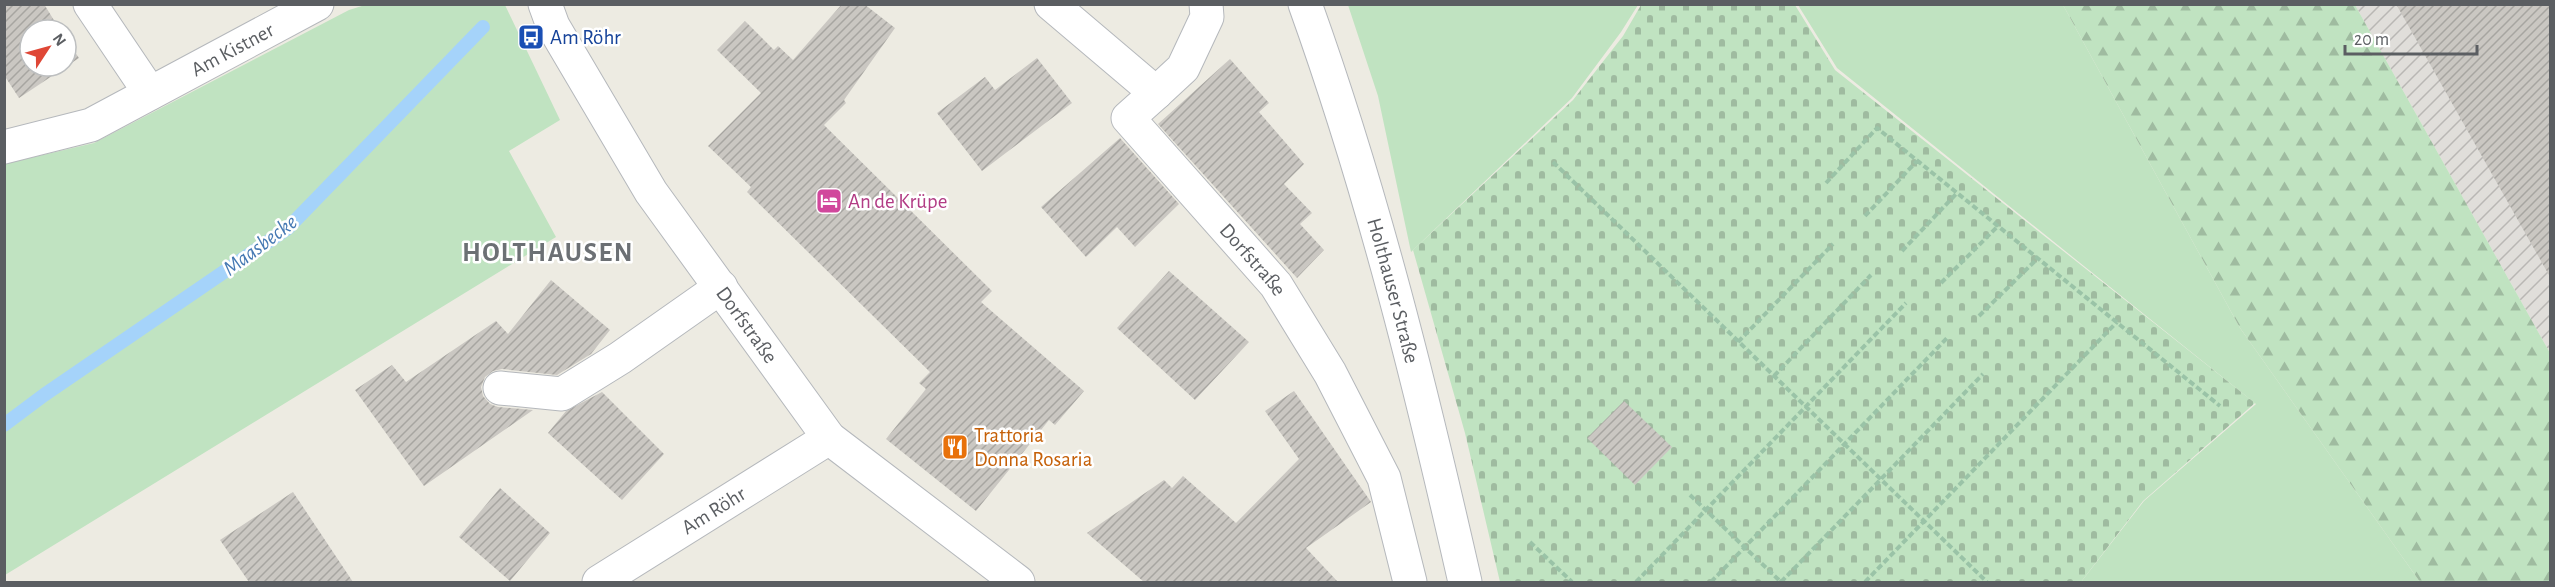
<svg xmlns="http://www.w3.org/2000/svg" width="2555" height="587" font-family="'Alegreya Sans',sans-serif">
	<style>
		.industrial { fill: url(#industrial-furrows) }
		.green { fill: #c0e3c1 }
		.forest { fill: url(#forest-firs) }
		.cemetery { fill: url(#cemetery-stones) }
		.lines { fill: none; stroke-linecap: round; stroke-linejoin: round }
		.stream { stroke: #a5d3fa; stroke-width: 14 }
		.building { fill: url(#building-hatch) }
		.minor-casing { stroke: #b5b8bc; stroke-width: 35 }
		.path { stroke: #9ac3a7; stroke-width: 4; stroke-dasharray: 6 3; stroke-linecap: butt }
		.minor { stroke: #fff; stroke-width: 33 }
		.labels { text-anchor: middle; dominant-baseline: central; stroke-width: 5; stroke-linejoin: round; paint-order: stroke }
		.transit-label { font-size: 21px; fill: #164399; stroke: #fff; text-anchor: start }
		.street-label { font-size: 21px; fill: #5b5e62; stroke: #fff }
		.hotel-label { font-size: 21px; fill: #b23c85; stroke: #fff; text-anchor: start }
		.food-label { font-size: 21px; fill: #c56008; stroke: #fff; text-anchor: start }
		.water-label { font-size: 22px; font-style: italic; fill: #4679b3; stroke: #fff }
		.district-label { font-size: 27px; font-weight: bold; letter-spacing: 1.5px; fill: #6c7074; stroke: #fff }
	</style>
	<defs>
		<pattern id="industrial-furrows" width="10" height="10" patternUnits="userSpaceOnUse" patternTransform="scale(1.5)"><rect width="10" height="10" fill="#e0deda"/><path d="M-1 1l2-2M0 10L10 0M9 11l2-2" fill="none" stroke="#b9b7b4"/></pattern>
		<pattern id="forest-firs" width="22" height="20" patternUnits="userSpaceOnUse" patternTransform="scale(1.5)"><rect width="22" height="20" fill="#c0e3c1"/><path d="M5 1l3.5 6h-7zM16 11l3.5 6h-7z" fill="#9fbba0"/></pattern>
		<pattern id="cemetery-stones" width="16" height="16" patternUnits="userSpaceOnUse" patternTransform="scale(1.5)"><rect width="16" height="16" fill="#c0e3c1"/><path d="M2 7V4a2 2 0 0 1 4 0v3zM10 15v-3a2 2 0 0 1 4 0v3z" fill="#9fbba0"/></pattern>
		<pattern id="building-hatch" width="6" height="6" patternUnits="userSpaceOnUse" patternTransform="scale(1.5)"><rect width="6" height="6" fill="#cac7c2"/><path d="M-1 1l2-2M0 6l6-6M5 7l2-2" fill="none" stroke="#a7a5a1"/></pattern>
	</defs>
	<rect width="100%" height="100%" fill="#edebe2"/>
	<!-- industrial -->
	<path class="industrial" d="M2355,5h195v348z"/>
	<!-- green -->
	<path class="green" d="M365,5h140l55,115 -51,31 47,86 -551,338 -1,-411 90,-21 255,-133z
		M1348,5h290l-17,27 -49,66 -161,154 -33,-156z
		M1798,5h265l177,323 180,254h-339l63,-81 112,-97 -419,-336z"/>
	<!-- forest -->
	<path class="forest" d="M2063,5h292l195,348v229h-130l-180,-254z"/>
	<!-- cemetery -->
	<path class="cemetery" d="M1641,5h154l40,65 420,333 -112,98 -62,81h-581l-35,-149 -52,-183 160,-150 50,-64z"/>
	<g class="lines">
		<!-- stream -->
		<path class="stream" d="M4,425l40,-30 244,-167 195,-201"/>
	</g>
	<!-- building -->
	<path class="building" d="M4,4h40l16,26h-30v36h36v-27l13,19 -60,40 -15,-23z
		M842,4h22l31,24 -51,72 2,3 -22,22 168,166 -11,11 103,89 -29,34 -6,-5 -73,91 -90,-72 40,-50 -7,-6 11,-11 -183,-180 4,-5 -43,-41 53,-53 -44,-43 28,-29 29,29 4,-4 15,14z
		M2396,4h154v273z
		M1037,58l35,45 -90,68 -45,-58 48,-36 10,13z
		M1230,59l39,44 -10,9 45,52 -20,20 28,29 -12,11 24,26 -27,28 -139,-154z
		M1120,138l59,66 -44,43 -18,-20 -31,30 -45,-50z
		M1169,271l80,71 -54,58 -78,-72z
		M551,280l59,50 -19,24 -34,21 -55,-6 -9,2 -8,6 -4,10 2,9 7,8 8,3 35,3 -109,76 -69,-96 37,-25 14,17 90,-61 12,13z
		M1294,391l77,111 -65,46 32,34h-194l-57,-49 77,-53 8,8 11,-12 53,47 63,-64 -34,-48z
		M602,392l62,62 -42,46 -74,-67 18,-22z
		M1624,401l48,46 -37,38 -48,-47z
		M500,488l50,45 -40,48 -51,-44z
		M293,492l60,90h-104l-29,-42z"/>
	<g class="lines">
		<defs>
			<g id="minor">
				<path d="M90,4l60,89"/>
				<path id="s1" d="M545,4l8,22 98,166 178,246 189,144"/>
				<path id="s2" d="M1051,4l105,89 -28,25 148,167 54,88 54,105 26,104"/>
				<path id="s3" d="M1305,4c68,189 116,384 160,578"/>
				<path d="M1156,93l27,-25 24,-51 -1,-13"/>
				<path id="s4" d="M4,147l87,-22 226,-121"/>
				<path d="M500,388l62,6 58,-36 101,-71"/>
				<path id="s5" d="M599,582l230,-144"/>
			</g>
		</defs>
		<!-- minor casing -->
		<use href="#minor" class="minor-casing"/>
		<!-- path -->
		<path class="path" d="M1553,162l434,420
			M1826,183l51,-55 343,278
			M1865,216l52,-55
			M1902,251l55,-58
			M1941,283l57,-57
			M1979,316l59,-58
			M1738,342l95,-98
			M1774,376l97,-101
			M1690,495l91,87
			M1530,542l42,40
			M1636,582l270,-279
			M1711,582l236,-244
			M1781,582l202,-208
			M1865,582l252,-260"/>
		<!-- minor -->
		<use href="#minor" class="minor"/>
	</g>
	<!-- icons -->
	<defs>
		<symbol id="bus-square" viewBox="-11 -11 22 22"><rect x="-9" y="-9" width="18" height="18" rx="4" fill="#1a4fb4" stroke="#fff"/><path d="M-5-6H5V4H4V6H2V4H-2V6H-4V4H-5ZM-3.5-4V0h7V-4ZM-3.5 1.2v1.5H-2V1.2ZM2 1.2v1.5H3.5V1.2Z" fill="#fff"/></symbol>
		<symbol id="hotel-square" viewBox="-11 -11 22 22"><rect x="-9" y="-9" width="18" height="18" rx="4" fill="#d1479c" stroke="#fff"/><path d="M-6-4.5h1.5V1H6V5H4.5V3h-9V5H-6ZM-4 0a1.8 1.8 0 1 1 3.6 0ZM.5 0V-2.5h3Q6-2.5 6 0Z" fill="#fff"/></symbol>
		<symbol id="restaurant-square" viewBox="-11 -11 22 22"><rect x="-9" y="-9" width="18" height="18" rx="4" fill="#e8710a" stroke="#fff"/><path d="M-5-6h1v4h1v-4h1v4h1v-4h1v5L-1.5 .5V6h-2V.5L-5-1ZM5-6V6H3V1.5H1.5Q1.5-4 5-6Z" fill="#fff"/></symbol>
	</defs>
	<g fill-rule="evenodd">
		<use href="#bus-square" x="516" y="22" width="30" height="30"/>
		<use href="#hotel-square" x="814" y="186" width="30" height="30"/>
		<use href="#restaurant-square" x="940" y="432" width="30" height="30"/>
	</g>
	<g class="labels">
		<!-- transit labels -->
		<g class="transit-label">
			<text x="550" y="37">Am Röhr</text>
		</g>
		<!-- street labels -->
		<g class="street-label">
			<text stroke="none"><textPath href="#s4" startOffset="250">Am Kistner</textPath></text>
			<text stroke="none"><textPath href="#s2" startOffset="364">Dorfstraße</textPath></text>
			<text stroke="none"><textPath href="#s3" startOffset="300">Holthauser Straße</textPath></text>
			<text stroke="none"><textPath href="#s1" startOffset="380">Dorfstraße</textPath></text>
			<text stroke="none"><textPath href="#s5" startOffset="135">Am Röhr</textPath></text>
		</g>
		<!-- hotel labels -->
		<g class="hotel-label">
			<text x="848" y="201">An de Krüpe</text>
		</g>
		<!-- food labels -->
		<g class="food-label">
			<text x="974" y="435">Trattoria<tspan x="974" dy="24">Donna Rosaria</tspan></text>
		</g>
		<!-- water labels -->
		<g class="water-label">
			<text transform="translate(260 245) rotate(-37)">Maasbecke</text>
		</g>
		<!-- district labels -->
		<g class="district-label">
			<text x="548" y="252">HOLTHAUSEN</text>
		</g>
	</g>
	<!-- border -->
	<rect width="2555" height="587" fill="none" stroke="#5b5e62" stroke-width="12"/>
	<!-- north arrow -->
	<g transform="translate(48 48) rotate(54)"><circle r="28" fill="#ffffff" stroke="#bdbfc0" stroke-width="1.5"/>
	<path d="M0-4.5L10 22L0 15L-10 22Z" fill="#df4736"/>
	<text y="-9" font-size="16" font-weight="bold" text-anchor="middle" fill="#5b5e62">N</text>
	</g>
	<!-- scale -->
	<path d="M2345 45v9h132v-9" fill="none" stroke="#5b5e62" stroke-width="3"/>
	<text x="2354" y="45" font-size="18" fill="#5b5e62" stroke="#ffffff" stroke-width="4.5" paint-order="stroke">20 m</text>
</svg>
